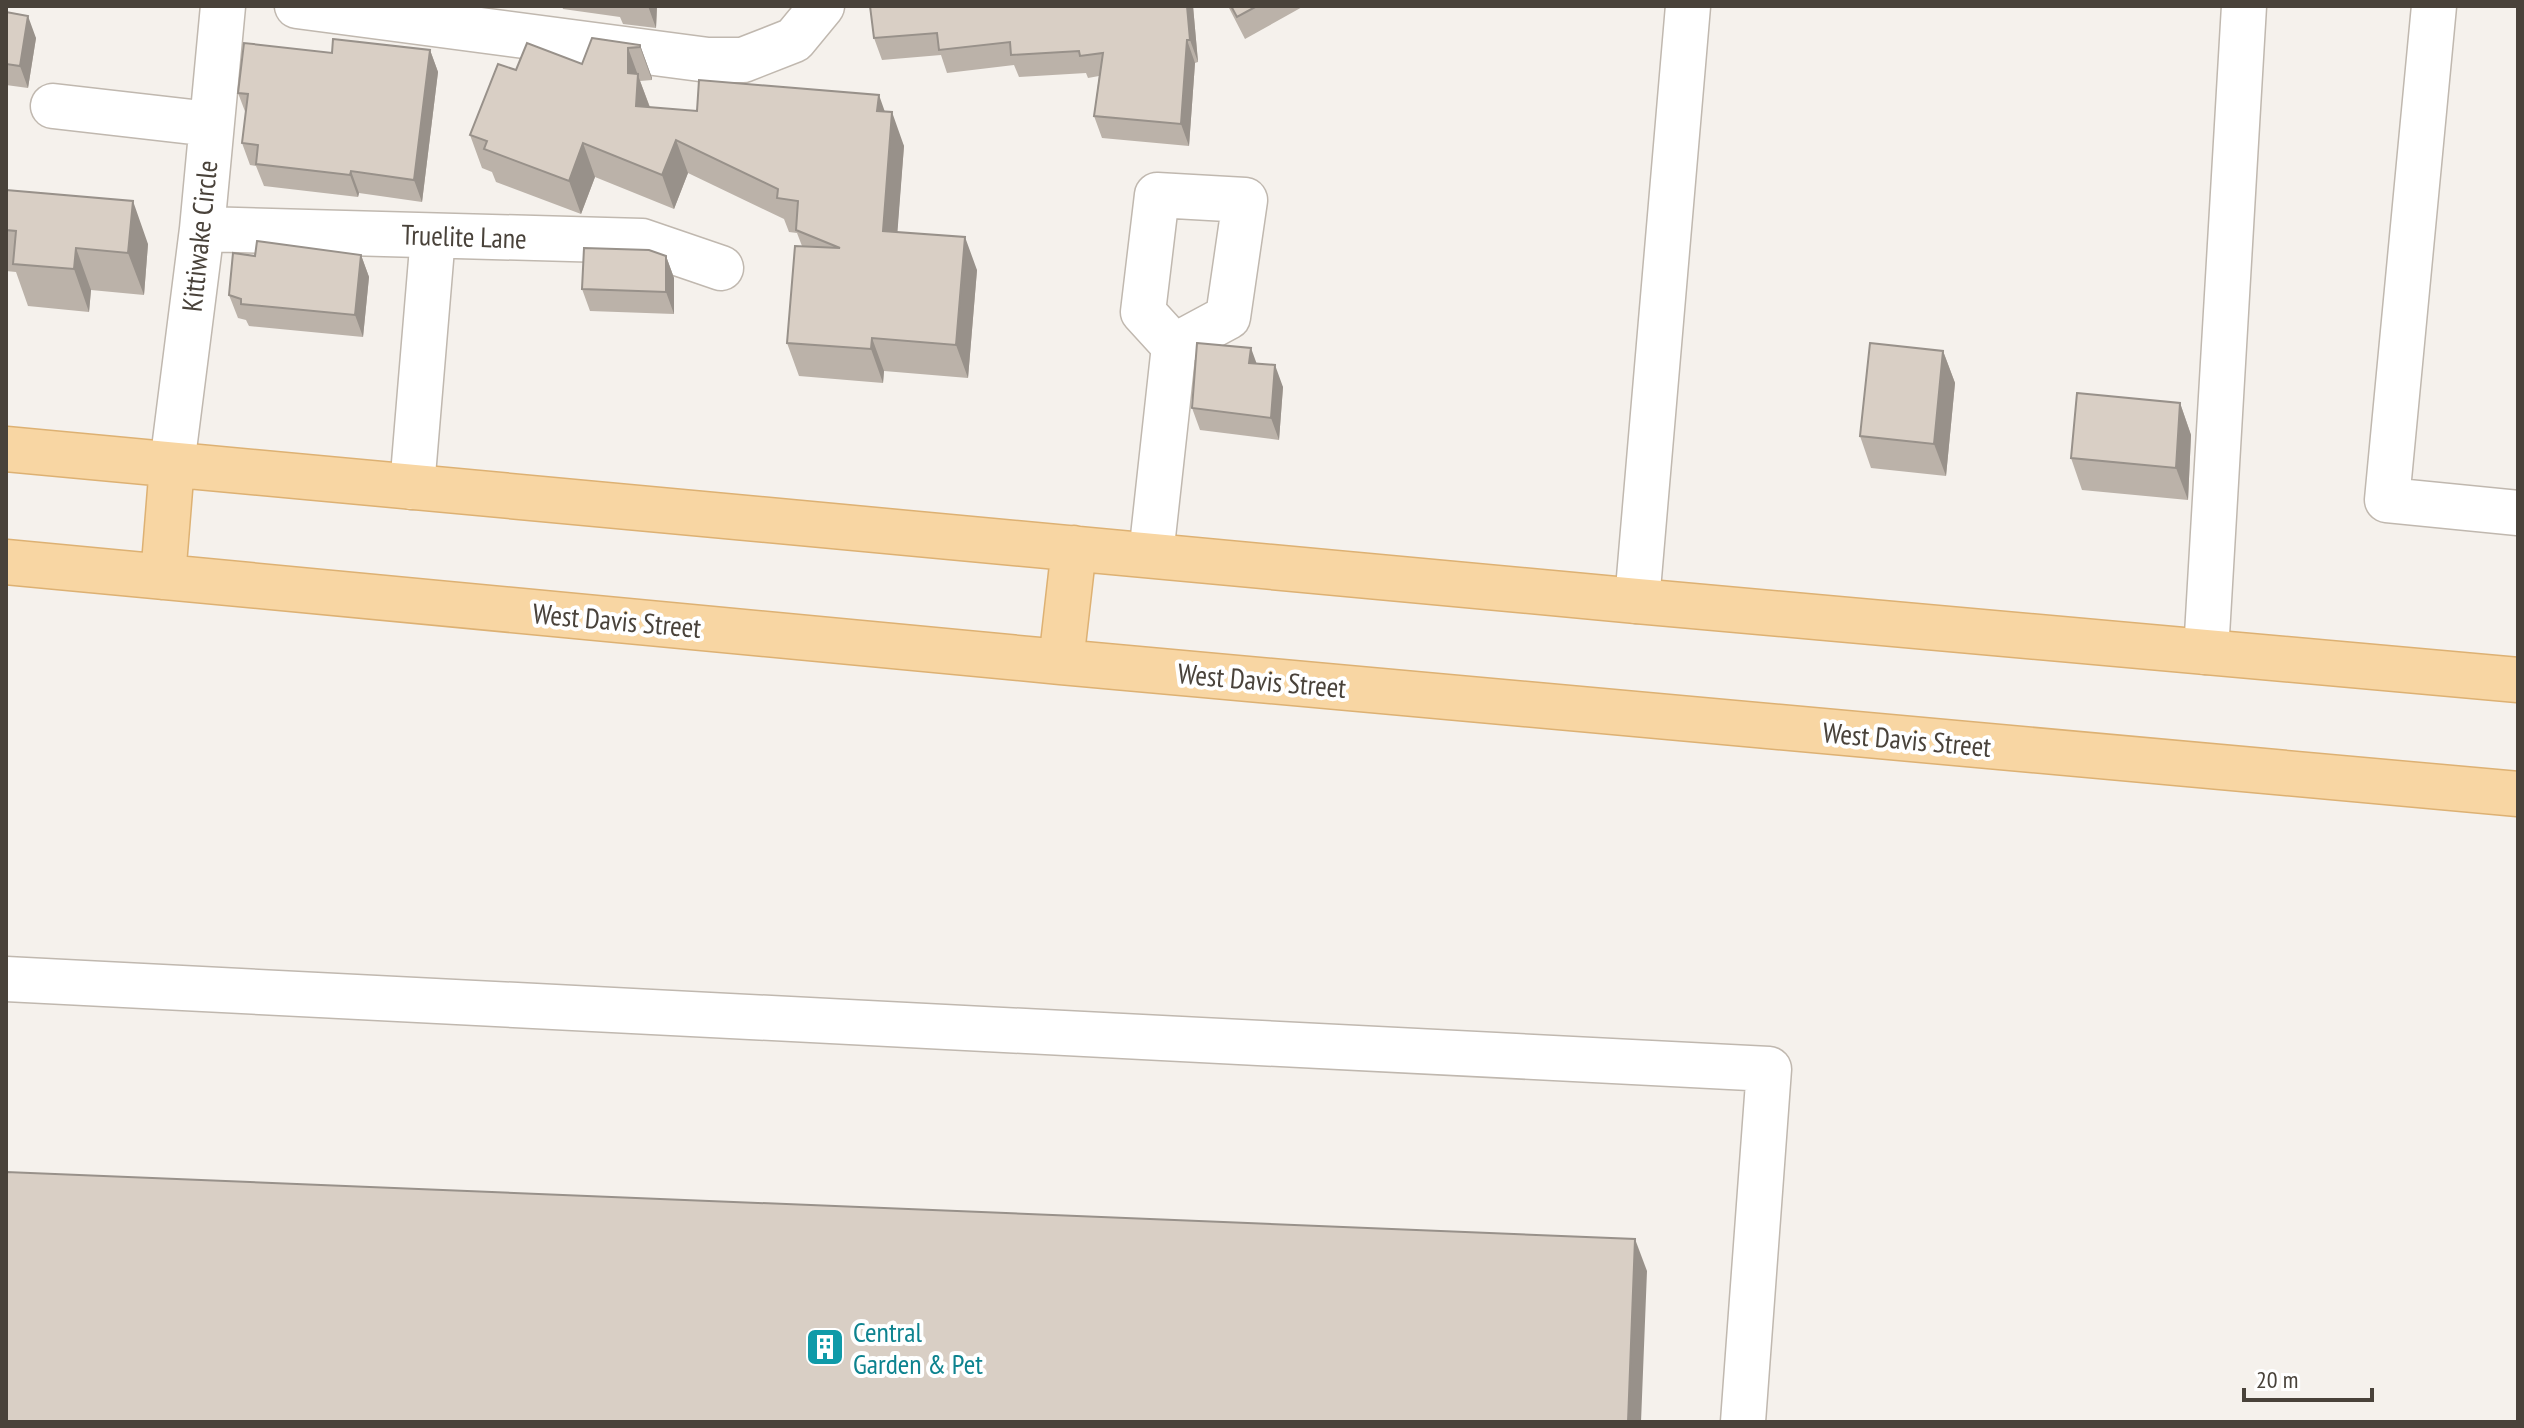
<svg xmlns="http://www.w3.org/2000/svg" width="2524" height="1428" font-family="'PT Sans Narrow',sans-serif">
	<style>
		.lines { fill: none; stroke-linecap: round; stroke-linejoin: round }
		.minor-casing { stroke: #c0b8af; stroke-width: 47 }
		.major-casing { stroke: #ddb173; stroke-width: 47 }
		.minor { stroke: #fff; stroke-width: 44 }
		.major { stroke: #f8d6a3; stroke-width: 44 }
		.wall { fill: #bbb2a9 }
		.shaded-wall { fill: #98918a }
		.building { fill: #d9cfc5; stroke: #98918a; stroke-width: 2 }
		.labels { text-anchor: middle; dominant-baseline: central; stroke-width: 8; stroke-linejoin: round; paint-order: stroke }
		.street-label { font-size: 28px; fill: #49423a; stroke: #fff }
		.culture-label { font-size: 28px; fill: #0d838f; stroke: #fff; text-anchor: start }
	</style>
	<rect width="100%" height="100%" fill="#f5f1ec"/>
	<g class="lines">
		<defs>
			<path id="minor" d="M297,6l411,54h35l51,-20 28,-34
				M2434,6l-47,494 131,13
				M53,106l157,18
				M202,229l440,12 79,27
				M172,465l30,-236 21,-223
				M412,487l21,-251
				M1151,555l23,-209 54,-29 17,-117 -88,-5 -14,117 31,34
				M1637,601l51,-595
				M2206,652l38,-646
				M6,979l1763,90 -26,353"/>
			<path id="major" d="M6,449l1631,152 881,79
				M6,562l1055,100 1457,132
				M163,577l9,-112
				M1061,662l13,-114"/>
		</defs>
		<!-- minor casing -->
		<use href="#minor" class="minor-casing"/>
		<!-- major casing -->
		<use href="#major" class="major-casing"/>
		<!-- minor -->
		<use href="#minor" class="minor"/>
		<!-- major -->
		<use href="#major" class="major"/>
	</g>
	<!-- wall -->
	<path class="wall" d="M562,6h95l-1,22 -33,-4 -3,-7 -57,-8z
		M1193,6l5,56 -3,1 -6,83 -87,-8 -8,-22 5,-40 -11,2 -2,-5 -67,4 -5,-12 -67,8 -6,-18 -59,5 -8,-22z
		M1228,6h76l-59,33z
		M6,12l30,26 -8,50 -22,-3z
		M640,45l12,33v2l-12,1 10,26 47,4 188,1 19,34 -7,86 80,38 -9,108 -84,-7 -1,12 -84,-7 -12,-33 15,-97 -5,-13 -8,-1 -5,-13 -96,-46 -14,36 -79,-32 -14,37 -85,-32 -4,-10 -10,-4 -12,-33 46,-65 66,-6z
		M430,50l8,22 -16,130 -63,-9 -1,4 -94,-11 -8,-20 -6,-1 -8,-22 4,-29 -8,-21 94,-40z
		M6,190l142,54 -4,51 -53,-5 -2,22 -61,-6 -12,-34 -10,-1z
		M361,255l8,22 -6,60 -114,-11 -3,-6 -8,-2 -9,-23 26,-39z
		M666,256l8,22v36l-84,-3 -8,-22z
		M1943,351l12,32 -9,93 -75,-8 -11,-32z
		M1257,364l26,23 -4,53 -79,-10 -8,-22z
		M2180,403l11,32 -3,65 -106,-10 -11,-32z"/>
	<!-- shaded-wall -->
	<path class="shaded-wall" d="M648,6h9l-1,22z
		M1187,6h6l5,56 -8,-22z
		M28,16l8,22 -8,50 -8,-22z
		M1187,40l8,23 -6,83 -8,-22z
		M640,45l12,33v2l-12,-33z
		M628,48l22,60 -14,-2 -8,-33z
		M430,50l8,22 -16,130 -8,-22z
		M879,95l12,34 -14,-18z
		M892,112l12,34 -9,118 -12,-33z
		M676,140l12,33 -14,36 -12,-34z
		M583,143l12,34 -14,37 -12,-33z
		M351,171l8,22 -1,4 -8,-22z
		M133,201l15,43 -4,51 -16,-42z
		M965,237l12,33 -9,108 -12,-33z
		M76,248l15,42 -2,22 -15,-43z
		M361,255l8,22 -6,60 -8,-22z
		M666,256l8,22v36l-8,-22z
		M872,338l12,33 -1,12 -12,-34z
		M1251,348l8,22 -10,-7z
		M1943,351l12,32 -9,93 -12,-32z
		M1275,365l8,22 -4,53 -8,-22z
		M2180,403l11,32 -3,65 -12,-32z
		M1635,1239l12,32 -6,151h-13z"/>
	<!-- building -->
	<path class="building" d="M870,6h317l3,34h-3l-6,84 -87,-8 9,-63 -23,3 -1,-5 -68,4 -1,-13 -71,8 -2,-17 -63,5z
		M1231,6h26l-20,11z
		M6,12l22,4 -8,50 -14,-2z
		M592,38l48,7v2l-12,1v25l10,1 -2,32 61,5 2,-31 180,15 -2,16 15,1 -9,119 82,6 -9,108 -84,-7 -1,11 -84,-6 8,-97 45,2 -44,-18 2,-29 -21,-3 1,-9 -102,-49 -14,35 -79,-32 -14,38 -85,-32 3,-8 -17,-6 28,-71 18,6 11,-27 55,21z
		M333,39l97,11 -16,130 -63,-9 -1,4 -94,-11 2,-19 -16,-2 6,-49 -10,-1 6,-50 88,10z
		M6,190l127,11 -5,52 -52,-5 -2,21 -61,-5 3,-33 -10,-1z
		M257,241l104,14 -6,60 -114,-11v-5l-12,-4 4,-42 22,3z
		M584,248l65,2 17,6v36l-84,-3z
		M1197,343l54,5 -2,15 26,2 -4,53 -79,-10z
		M1870,343l73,8 -9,93 -74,-8z
		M2077,393l103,10 -4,65 -105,-10z
		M6,1172l1629,67 -7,183h-1622z"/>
	<!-- icons -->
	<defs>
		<symbol id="building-square" viewBox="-11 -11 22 22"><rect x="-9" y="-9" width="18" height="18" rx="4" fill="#0f9aa8" stroke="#fff"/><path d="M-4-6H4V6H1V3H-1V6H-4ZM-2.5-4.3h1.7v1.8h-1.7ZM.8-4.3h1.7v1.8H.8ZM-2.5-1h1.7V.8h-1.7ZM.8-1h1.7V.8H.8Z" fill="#fff"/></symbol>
	</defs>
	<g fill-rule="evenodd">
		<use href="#building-square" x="803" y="1325" width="44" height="44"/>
	</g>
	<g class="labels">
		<!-- street labels -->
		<g class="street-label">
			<text transform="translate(199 236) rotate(-84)">Kittiwake Circle</text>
			<text transform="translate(464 236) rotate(2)">Truelite Lane</text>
			<text transform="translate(617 620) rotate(5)">West Davis Street</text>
			<text transform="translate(1262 680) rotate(5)">West Davis Street</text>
			<text transform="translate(1907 739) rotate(5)">West Davis Street</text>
		</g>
		<!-- culture labels -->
		<g class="culture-label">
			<text x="853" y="1331">Central<tspan x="853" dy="32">Garden &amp; Pet</tspan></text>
		</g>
	</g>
	<!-- border -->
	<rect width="2524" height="1428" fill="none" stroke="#49423a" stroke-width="16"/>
	<!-- scale -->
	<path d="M2244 1388v12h128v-12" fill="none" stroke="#49423a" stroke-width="4"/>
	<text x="2256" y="1388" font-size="24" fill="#49423a" stroke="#ffffff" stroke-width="6" paint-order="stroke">20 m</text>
</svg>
